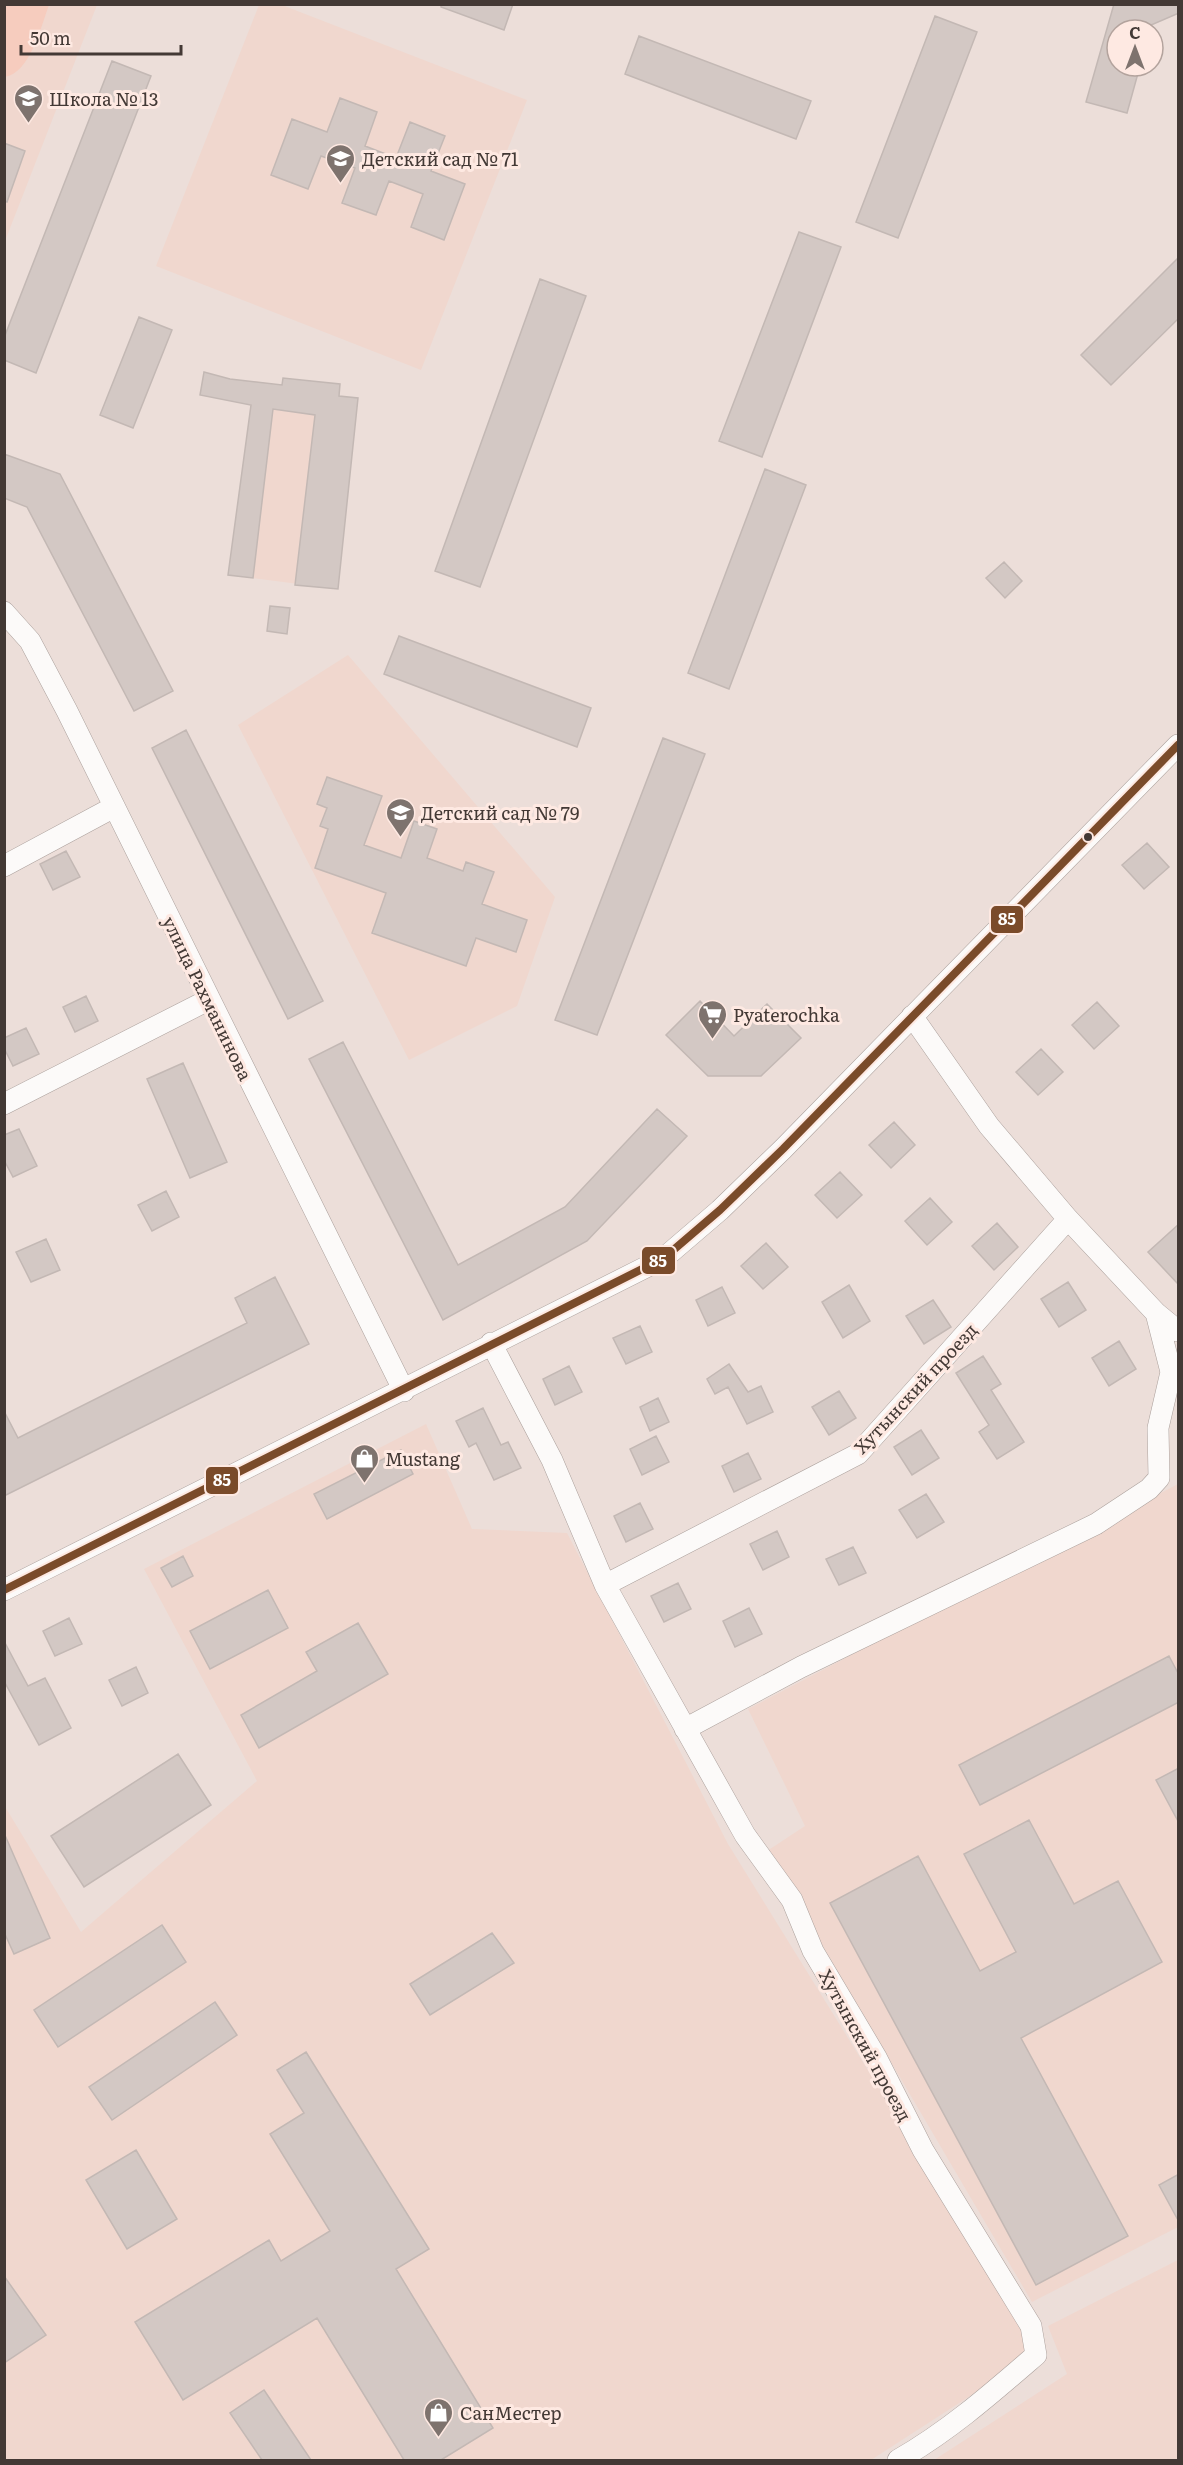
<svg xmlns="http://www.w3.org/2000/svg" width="1183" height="2465" font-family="Literata,serif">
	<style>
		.built { fill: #f0d7ce }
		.green { fill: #f6ccbe }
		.building { fill: #d3c8c4; stroke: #c3b8b4; stroke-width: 1.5 }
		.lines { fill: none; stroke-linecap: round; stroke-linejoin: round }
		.minor-casing { stroke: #aba09c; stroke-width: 22 }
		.minor { stroke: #fcfaf9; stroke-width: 21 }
		.bus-1-casing { stroke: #fee9e2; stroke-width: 12 }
		.bus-1 { stroke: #7a4b2a; stroke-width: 8 }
		.bus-dot { fill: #433935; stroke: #fee9e2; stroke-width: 2 }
		.labels { text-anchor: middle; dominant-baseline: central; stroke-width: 6; stroke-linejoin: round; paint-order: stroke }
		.poi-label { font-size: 18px; fill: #433935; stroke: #fee9e2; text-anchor: start }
		.street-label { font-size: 18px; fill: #433935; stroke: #fee9e2 }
		.line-badge { stroke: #fee9e2; stroke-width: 2 }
		.badge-label { font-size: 16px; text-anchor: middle; font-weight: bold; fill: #fff }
	</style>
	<rect width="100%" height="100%" fill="#ecded9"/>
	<!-- built -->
	<path class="built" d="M5,5h92l-92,236z
		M259,5h23l245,95 -106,270 -265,-104z
		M283,378l57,6 -1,12 19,2 -20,191 -110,-14 26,-194 28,4z
		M348,655l207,242 -38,109 -108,54 -171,-335z
		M426,1424l46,105 95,4 161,311 146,236 161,274 -164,106h-866l-1,-655 77,127 176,-151 -113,-212z
		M1178,1484v743l-146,75 -265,-451 38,-25 -57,-117z
		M1178,2260v200h-244l133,-86 -19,-48z"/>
	<!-- green -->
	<path class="green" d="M4,5h45c-8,21 -19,69 -45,72z"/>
	<!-- building -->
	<path class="building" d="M441,4h72l-9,26 -63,-23z
		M1114,4h65v9l-28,12 -1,5h-33v36h23l-13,47 -41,-11z
		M935,16l42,16 -79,206 -42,-16z
		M639,36l172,65 -15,38 -171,-65z
		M112,61l39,15 -115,297 -32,-13v-22z
		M340,98l37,14 -12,34 31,12 14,-36 35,14 -14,35 34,13 -21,56 -33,-13 12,-33 -34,-13 -13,34 -34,-12 13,-35 -34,-12 -13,33 -37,-14 21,-56 35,13z
		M4,143l21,8 -18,51 -3,-1z
		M799,232l42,15 -79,210 -43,-16z
		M1179,257v61l-68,67 -30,-30z
		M540,279l46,17 -106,291 -45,-16z
		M139,317l33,13 -39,98 -33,-13z
		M204,372l26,7 52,6 1,-7 57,6 -1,12 19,2 -20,191 -43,-4 20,-170 -42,-6 -20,169 -25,-3 23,-170 -51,-10z
		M4,454l56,20 113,217 -39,20 -107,-204 -23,-9z
		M765,469l41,16 -77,204 -41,-16z
		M1004,562l18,19 -17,17 -19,-20z
		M270,606l20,2 -3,26 -20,-3z
		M399,636l192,72 -14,39 -193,-73z
		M186,730l137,271 -35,18 -136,-271z
		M663,738l42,16 -108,281 -42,-15z
		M327,777l55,19 -18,49 37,13 13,-37 23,8 -10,29 36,13 3,-9 28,10 -12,32 45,16 -11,32 -40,-14 -10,28 -94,-33 14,-40 -71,-25 13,-39 -8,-3 7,-18 -10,-4z
		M1147,843l22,24 -25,22 -22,-24z
		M66,851l14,26 -27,13 -13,-26z
		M86,996l12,25 -23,11 -12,-25z
		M700,1001l34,35 33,-32 34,34 -40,38h-53l-42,-41z
		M1097,1002l22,24 -25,23 -22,-24z
		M26,1028l13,26 -26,12 -9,-18v-10z
		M343,1042l115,223 107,-58 92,-98 30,27 -100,105 -144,79 -134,-261z
		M1041,1049l22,23 -25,23 -22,-23z
		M183,1063l44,99 -37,16 -43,-99z
		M894,1122l21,23 -24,23 -22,-23z
		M19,1129l18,37 -24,11 -9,-17v-25z
		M840,1172l22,23 -25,23 -22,-23z
		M166,1191l13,26 -27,14 -14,-26z
		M930,1198l22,24 -25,23 -22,-24z
		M997,1223l21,24 -24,23 -22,-24z
		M1179,1224v61l-31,-33z
		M46,1239l14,31 -29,12 -15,-30z
		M766,1243l22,24 -25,22 -22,-23z
		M275,1277l34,67 -305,152v-85l14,27 229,-115 -12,-25z
		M1068,1282l18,28 -27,17 -18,-28z
		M849,1285l21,36 -27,17 -21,-36z
		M722,1287l13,26 -27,13 -12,-26z
		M933,1300l18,27 -27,17 -18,-28z
		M640,1326l12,26 -26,12 -13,-26z
		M1119,1341l17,28 -27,17 -17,-28z
		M983,1356l18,28 -10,6 33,52 -27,17 -18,-27 10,-7 -33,-52z
		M729,1364l19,28 13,-6 12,26 -26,12 -19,-37 -13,7 -8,-15z
		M569,1366l13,26 -27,13 -12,-26z
		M839,1391l17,27 -27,17 -17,-28z
		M658,1398l11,24 -19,9 -10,-24z
		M483,1408l18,37 7,-3 13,26 -27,12 -18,-37 -7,4 -13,-26z
		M921,1430l18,28 -27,17 -18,-28z
		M656,1436l13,26 -27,13 -12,-26z
		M401,1450l12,24 -86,45 -13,-25z
		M748,1453l13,26 -27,13 -12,-26z
		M926,1494l18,28 -27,16 -18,-28z
		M640,1503l13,26 -27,13 -12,-26z
		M777,1531l12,26 -26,13 -13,-26z
		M853,1547l13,26 -27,12 -13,-26z
		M183,1556l10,20 -21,11 -11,-19z
		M678,1583l13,26 -27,13 -13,-26z
		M268,1590l20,38 -78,41 -20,-38z
		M749,1608l13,26 -27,13 -12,-26z
		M69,1618l13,26 -27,12 -12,-25z
		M358,1623l30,51 -129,74 -18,-33 76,-44 -11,-19z
		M4,1641l24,45 17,-8 26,50 -32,17 -35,-64z
		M1169,1656l10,19v27l-199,103 -21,-40z
		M136,1667l12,26 -26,13 -13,-26z
		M178,1754l33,51 -127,82 -33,-51z
		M1179,1768v55l-23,-43z
		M1029,1820l45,84 44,-23 44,81 -141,76 107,198 -92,49 -206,-382 88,-47 62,115 36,-19 -52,-98z
		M4,1833l46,105 -36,16 -10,-22z
		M162,1925l24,37 -128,85 -24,-37z
		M492,1933l22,30 -84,52 -20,-31z
		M215,2002l22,33 -125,85 -23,-33z
		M306,2052l123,197 -33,20 97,159 -52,32h-37l-87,-142 -134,82 -48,-78 134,-82 12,21 49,-30 -60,-97 34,-21 -27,-43z
		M136,2150l41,69 -50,30 -41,-69z
		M1179,2174v48l-20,-37z
		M4,2276l42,59 -42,28z
		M264,2390l47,70h-49l-32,-47z"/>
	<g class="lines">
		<defs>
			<path id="minor" d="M4,612l26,29 37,70 337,680
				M4,866l110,-59
				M912,1016l77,110 79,93 88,94 22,18
				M4,1104l204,-104
				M491,1343l61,117 53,125 140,250 47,65 21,51 63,106 47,93 108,176 5,29c-44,38 -87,76 -138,105
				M605,1585l253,-131 210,-235
				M4,1590l660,-332 56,-48 63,-61 395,-404
				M685,1729l116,-62 295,-143 53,-35 10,-11 -1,-50 13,-56 -15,-59"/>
		</defs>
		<!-- minor casing -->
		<use href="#minor" class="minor-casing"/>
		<!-- minor -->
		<use href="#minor" class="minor"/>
		<defs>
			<path id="bus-1" d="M4,1590l660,-332 56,-48 63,-61 395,-404"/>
		</defs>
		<!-- bus-1 casing -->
		<use href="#bus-1" class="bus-1-casing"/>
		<!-- bus-1 -->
		<use href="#bus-1" class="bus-1"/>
	</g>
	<!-- icons -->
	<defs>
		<symbol id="school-pin" viewBox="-11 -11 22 30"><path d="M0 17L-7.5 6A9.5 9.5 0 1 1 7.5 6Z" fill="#7e736e" stroke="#fee9e2"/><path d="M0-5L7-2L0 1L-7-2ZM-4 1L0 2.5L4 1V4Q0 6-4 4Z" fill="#fff"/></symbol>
		<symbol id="supermarket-pin" viewBox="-11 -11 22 30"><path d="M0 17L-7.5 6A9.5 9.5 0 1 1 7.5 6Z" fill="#7e736e" stroke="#fee9e2"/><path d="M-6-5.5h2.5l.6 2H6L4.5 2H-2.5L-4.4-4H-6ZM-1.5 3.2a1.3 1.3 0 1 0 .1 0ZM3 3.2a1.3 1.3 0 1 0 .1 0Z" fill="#fff"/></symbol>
		<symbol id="shop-pin" viewBox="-11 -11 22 30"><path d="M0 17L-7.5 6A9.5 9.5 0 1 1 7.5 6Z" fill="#7e736e" stroke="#fee9e2"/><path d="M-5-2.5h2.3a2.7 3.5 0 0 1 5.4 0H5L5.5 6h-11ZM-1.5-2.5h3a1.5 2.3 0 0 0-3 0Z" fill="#fff"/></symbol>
	</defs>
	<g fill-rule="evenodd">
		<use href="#school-pin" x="12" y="82" width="33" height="45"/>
		<use href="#school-pin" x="324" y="142" width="33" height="45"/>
		<use href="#school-pin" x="384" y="796" width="33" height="45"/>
		<use href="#supermarket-pin" x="696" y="998" width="33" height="45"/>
		<use href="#shop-pin" x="348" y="1442" width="33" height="45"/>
		<use href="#shop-pin" x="422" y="2396" width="33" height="45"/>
	</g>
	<!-- markers -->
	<circle class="bus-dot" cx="1088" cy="837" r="5"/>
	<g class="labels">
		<!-- poi labels -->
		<g class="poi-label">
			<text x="49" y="98">Школа № 13</text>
			<text x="362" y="158">Детский сад № 71</text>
			<text x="421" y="812">Детский сад № 79</text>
			<text x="733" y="1014">Pyaterochka</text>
			<text x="385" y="1458">Mustang</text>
			<text x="460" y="2412">СанМестер</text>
		</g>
		<!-- street labels -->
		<g class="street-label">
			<text transform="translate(208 998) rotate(64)">улица Рахманинова</text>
			<text transform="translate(915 1388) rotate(-47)">Хутынский проезд</text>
			<text transform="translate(866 2045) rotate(61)">Хутынский проезд</text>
		</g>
	</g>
	<g class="line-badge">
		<rect x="990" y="905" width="34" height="29" rx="6" fill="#7a4b2a"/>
		<rect x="641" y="1246" width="35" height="29" rx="6" fill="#7a4b2a"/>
		<rect x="205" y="1466" width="34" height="29" rx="6" fill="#7a4b2a"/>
	</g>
	<g class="badge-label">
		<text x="1007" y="925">85</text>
		<text x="658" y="1267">85</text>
		<text x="222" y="1486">85</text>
	</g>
	<!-- border -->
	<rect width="1183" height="2465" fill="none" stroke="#433935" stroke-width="12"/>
	<!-- north arrow -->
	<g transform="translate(1135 48)"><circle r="28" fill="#fee9e2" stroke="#b3a39d" stroke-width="1.5"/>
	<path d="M0-4.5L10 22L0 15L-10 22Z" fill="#7e736e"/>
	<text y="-9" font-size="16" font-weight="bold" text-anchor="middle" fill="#433935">С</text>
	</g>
	<!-- scale -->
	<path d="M21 45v9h160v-9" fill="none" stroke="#433935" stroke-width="3"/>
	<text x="30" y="45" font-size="18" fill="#433935" stroke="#fee9e2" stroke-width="4.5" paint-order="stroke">50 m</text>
</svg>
